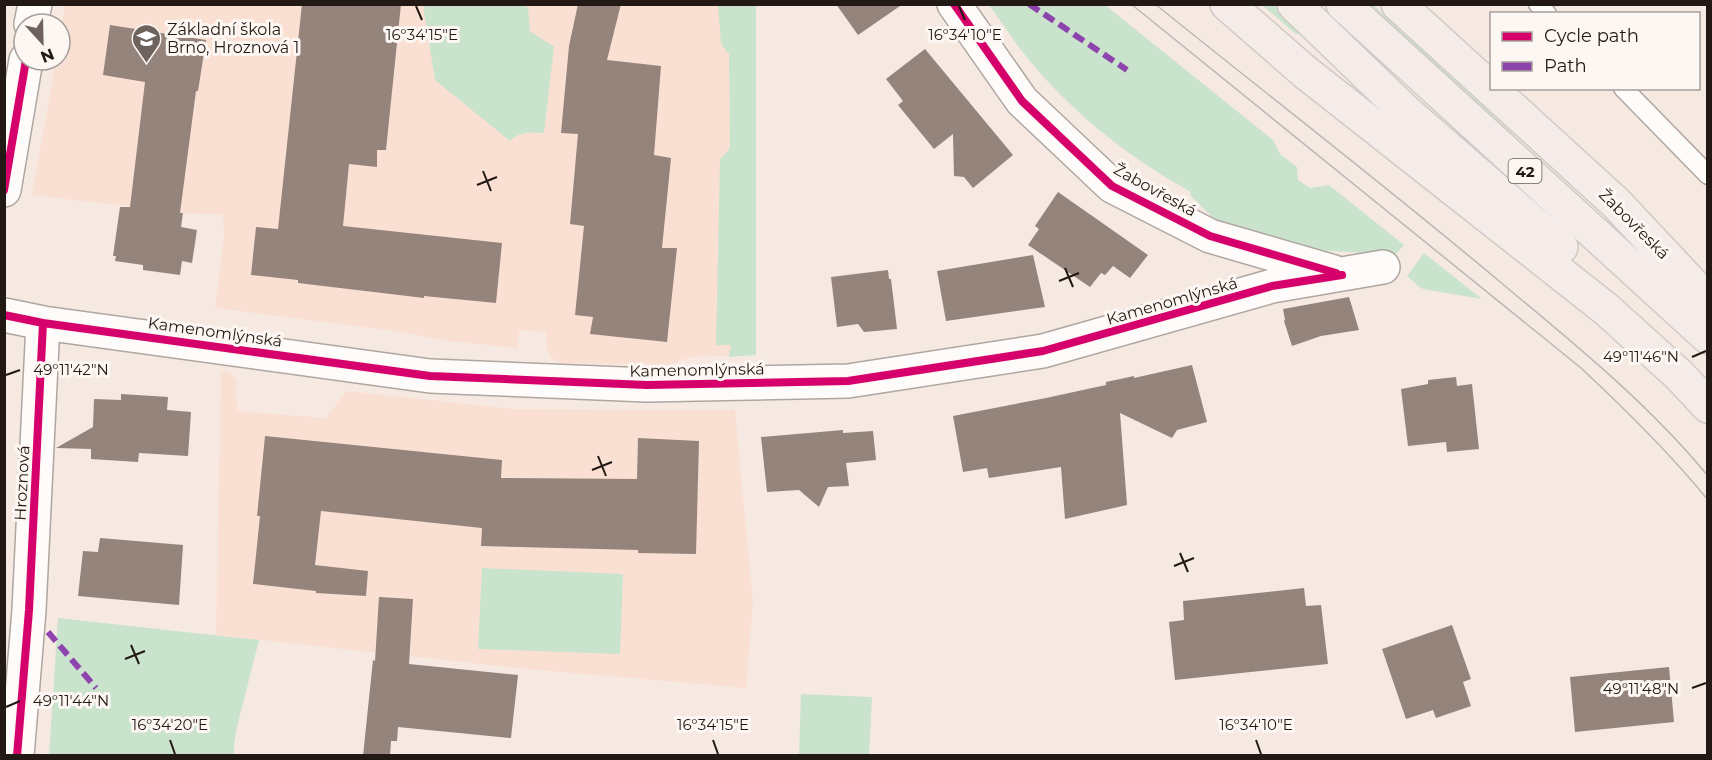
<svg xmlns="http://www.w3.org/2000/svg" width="1712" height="760" font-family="Montserrat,sans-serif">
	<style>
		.built { fill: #fae0d3 }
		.green { fill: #c9e3cc }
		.building { fill: #94847b }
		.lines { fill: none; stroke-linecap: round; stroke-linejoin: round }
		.service-casing { stroke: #b0a6a0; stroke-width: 21 }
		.minor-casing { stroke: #b0a6a0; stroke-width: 36 }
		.trunk-casing { stroke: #d0c9c6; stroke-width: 36 }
		.service { stroke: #fefcfb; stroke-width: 18 }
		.minor { stroke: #fefcfb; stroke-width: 33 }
		.trunk { stroke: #f5ecea; stroke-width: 33 }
		.tram { stroke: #bab7b5; stroke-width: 1.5 }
		.quiet { stroke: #8e44ad; stroke-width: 6; stroke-dasharray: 12 6; stroke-linecap: butt }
		.cycleway-casing { stroke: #fdf7f4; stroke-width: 11 }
		.cycleway { stroke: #d6006c; stroke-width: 8 }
		.ticks { fill: none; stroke: #231914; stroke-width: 2 }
		.labels { text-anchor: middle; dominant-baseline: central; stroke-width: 6; stroke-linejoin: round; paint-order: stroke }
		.shield { fill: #fdf7f4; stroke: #645c57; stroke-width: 1.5 }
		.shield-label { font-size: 15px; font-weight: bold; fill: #231914 }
		.poi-label { font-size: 16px; fill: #231914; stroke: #fdf7f4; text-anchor: start }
		.street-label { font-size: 16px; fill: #231914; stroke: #fdf7f4 }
		.ticks-label { font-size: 15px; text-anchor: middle; fill: #231914; stroke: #fdf7f4; stroke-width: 6; stroke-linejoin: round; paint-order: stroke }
	</style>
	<rect width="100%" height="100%" fill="#f6e9e2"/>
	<!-- built -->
	<path class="built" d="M65,5h691v350l-65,2 -23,8 -106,-2 -11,-5 -4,-9 -1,-17 -27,-2 -1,18 -71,-7 -53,-10 -179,-23 9,-72 -1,-21 -40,-2 -151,-18 24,-135h4v-25z
		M221,370l9,3 6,7 1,30 10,2 79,6 20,-27 168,18 221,1 18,192 -7,86 -219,-19 -311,-34z"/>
	<!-- green -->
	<path class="green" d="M423,5h102l3,3 2,23 24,16 -10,86c-13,-1 -24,-2 -34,8l-75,-61z
		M718,5h38v350l-27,2 2,-12h-15l4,-186 10,-11 -1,-94 -8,-10z
		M989,5h116l168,135 7,14 17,13 1,13 12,8 19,-3 75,60 -9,10 -79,-5 -86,-25 -18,-8 -22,-22 1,-3c-65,-36 -124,-83 -170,-142 -11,-15 -21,-30 -32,-45z
		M1262,5h12l26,25v4h-4z
		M1360,5h13l137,126 2,3v4z
		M1424,253l58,46 -59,-10 -5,-3 -11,-10z
		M482,568l141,6 -3,80 -142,-5z
		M58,618l201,22 -22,87 -3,18v10h-185z
		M801,694l71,3 -3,58h-70z"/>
	<!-- building -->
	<path class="building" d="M302,4h99l-15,146h-9v17l-28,-3 -6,62 159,17 -6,60 -72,-7v2l-126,-15v-3l-47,-5 5,-48 22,2z
		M578,4h43l-14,56 54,6 -7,89 17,3 -9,90h15l-10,94 -77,-8 3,-17 -18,-2 9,-89 -14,-2 8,-90 -17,-1 8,-87z
		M836,4h67l-45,31z
		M110,25l96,15 -8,51h-2l-16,122h3l-2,14 16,3 -5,33 -10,-2 -2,14 -37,-5v-5l-28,-4 1,-5h-3l7,-49h10l15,-125 -42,-7z
		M925,49l88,106 -40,33 -9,-11 -10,-1 -1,-42 -19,15 -36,-44 5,-4 -17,-22z
		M1058,192l90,63 -18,23 -17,-12 -8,9 -4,-2 -11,14 -62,-42 11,-16 -4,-3z
		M1033,255l12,52 -99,14 -9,-50z
		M888,270l1,9h2l6,50 -33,3 -6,-8 -21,3 -6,-50z
		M1349,297l10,33 -38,6 -29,10 -8,-25 1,-1 -2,-11z
		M1192,365l15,57 -30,8 -5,8 -52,-25 7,92 -62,14 -4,-52 -72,11 -2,-10 -24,4 -10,-56 93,-18 60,-13v-3l28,-6v2z
		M1456,377l1,9 15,-2 7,65 -32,3 -1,-10 -38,4 -7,-57 27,-5v-4z
		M121,394l47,3 -1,13 24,2 -3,44 -49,-3 -1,9 -47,-3v-10l-35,-1 37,-21 1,-28 27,1z
		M843,430v3l30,-2 3,29 -30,3 3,23 -21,1 -9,20 -20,-17 -32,2 -6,-55z
		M265,436l237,24 -1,18 136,1 1,-41 61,3 -3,113 -58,-1v-3l-157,-4 1,-18 -161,-17 -6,54 53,6 -2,25 -50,-3v-2l-63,-7 7,-68h-3z
		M100,538l83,7 -4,60 -101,-9 5,-45 15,1z
		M1304,588l2,18 15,-1 7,59 -153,16 -6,-58 15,-2 -1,-19z
		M379,597l34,2 -4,65 109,11 -7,63 -113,-11 -1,14h-6l-1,15h-27l10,-96 2,1z
		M1452,625l19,54 -8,3 8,24 -35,12 -3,-8 -27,9 -24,-70z
		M1669,667l5,55 -99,10 -5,-55z"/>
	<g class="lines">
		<defs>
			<path id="service" d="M1538,4l9,10
				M1623,88l85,87"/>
			<path id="minor" d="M954,4l68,97 90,85 98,50 124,36
				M31,24l4,-20
				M4,190l22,-130
				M4,315l39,8 387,53 217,9 201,-4 195,-30 229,-65 111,-19
				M17,756l12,-146 14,-287"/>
			<path id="trunk" d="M1227,4l78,68 301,237 73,66 29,31
				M1294,4l111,107 156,136
				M1343,4l365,333
				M1398,4l218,199 92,98"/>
		</defs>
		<!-- service casing -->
		<use href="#service" class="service-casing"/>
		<!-- minor casing -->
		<use href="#minor" class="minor-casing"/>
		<!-- trunk casing -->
		<use href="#trunk" class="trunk-casing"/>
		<!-- service -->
		<use href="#service" class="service"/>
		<!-- minor -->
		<use href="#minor" class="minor"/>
		<!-- trunk -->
		<use href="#trunk" class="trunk"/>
		<!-- tram -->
		<path class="tram" d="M1131,4l450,364c45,42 88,84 127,132
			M1155,4c114,92 231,182 344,277 73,61 148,121 209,195"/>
		<!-- quiet -->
		<path class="quiet" d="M1029,4l98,66
			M48,632l48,56"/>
		<defs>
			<path id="cycleway" d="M954,4l68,97 90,85 98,50 126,37
				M4,190l22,-130
				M4,315l39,8 387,53 217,9 201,-4 195,-30 229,-65 70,-11
				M17,756l12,-146 14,-287"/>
		</defs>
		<!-- cycleway casing -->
		<use href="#cycleway" class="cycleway-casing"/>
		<!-- cycleway -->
		<use href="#cycleway" class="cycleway"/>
	</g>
	<!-- ticks -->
	<path class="ticks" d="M416,6l6,14M959,6l6,14M483,171l8,20M477,185l20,-8M1065,268l8,19M1059,281l20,-8M1692,357l14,-6M6,375l14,-5M598,456l8,20M592,470l20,-8M1180,553l8,19M1174,566l20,-8M131,645l8,19M125,659l20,-8M1692,688l14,-5M6,707l14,-6M170,740l5,14M713,740l5,14M1256,740l5,14"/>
	<!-- icons -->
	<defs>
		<symbol id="school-pin" viewBox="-11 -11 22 30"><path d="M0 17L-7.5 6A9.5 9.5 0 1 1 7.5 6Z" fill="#6d625c" stroke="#fdf7f4"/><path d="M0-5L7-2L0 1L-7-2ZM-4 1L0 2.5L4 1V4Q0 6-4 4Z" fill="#fff"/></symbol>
	</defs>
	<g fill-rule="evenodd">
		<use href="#school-pin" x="130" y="22" width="33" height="45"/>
	</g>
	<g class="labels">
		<!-- shield labels -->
		<rect class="shield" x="1508.5" y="159" width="33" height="24" rx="4.5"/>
		<g class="shield-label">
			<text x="1525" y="171">42</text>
		</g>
		<!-- poi labels -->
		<g class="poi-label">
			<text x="167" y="29">Základní škola<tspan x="167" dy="18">Brno, Hroznová 1</tspan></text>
		</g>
		<!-- street labels -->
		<g class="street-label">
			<text transform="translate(1155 190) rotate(29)">Žabovřeská</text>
			<text transform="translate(1634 224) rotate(45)">Žabovřeská</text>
			<text transform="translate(1172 301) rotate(-16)">Kamenomlýnská</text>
			<text transform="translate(215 332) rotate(8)">Kamenomlýnská</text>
			<text transform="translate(697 370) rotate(-1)">Kamenomlýnská</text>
			<text transform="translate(22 483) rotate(-87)">Hroznová</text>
		</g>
	</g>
	<g class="ticks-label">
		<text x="422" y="40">16°34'15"E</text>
		<text x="965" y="40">16°34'10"E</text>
		<text x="1641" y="362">49°11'46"N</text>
		<text x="71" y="375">49°11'42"N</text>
		<text x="1641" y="694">49°11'48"N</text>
		<text x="71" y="706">49°11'44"N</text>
		<text x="170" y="730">16°34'20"E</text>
		<text x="713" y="730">16°34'15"E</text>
		<text x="1256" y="730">16°34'10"E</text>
	</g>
	<!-- border -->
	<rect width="1712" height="760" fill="none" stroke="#231914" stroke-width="12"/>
	<!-- legend -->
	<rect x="1490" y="12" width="210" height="78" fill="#fdf7f4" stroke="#a69e9a" stroke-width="1.5"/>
	<rect x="1502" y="32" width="30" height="9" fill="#d6006c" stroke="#a69e9a" stroke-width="1.5"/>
	<text x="1544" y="42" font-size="18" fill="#231914">Cycle path</text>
	<rect x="1502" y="62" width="30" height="9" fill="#8e44ad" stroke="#a69e9a" stroke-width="1.5"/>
	<text x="1544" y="72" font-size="18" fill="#231914">Path</text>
	<!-- north arrow -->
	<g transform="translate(42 42) rotate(158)"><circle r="28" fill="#fdf7f4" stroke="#a69e9a" stroke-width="1.5"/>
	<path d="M0-4.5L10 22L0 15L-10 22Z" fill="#6d625c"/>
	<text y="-9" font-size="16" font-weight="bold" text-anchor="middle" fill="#231914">N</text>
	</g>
</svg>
